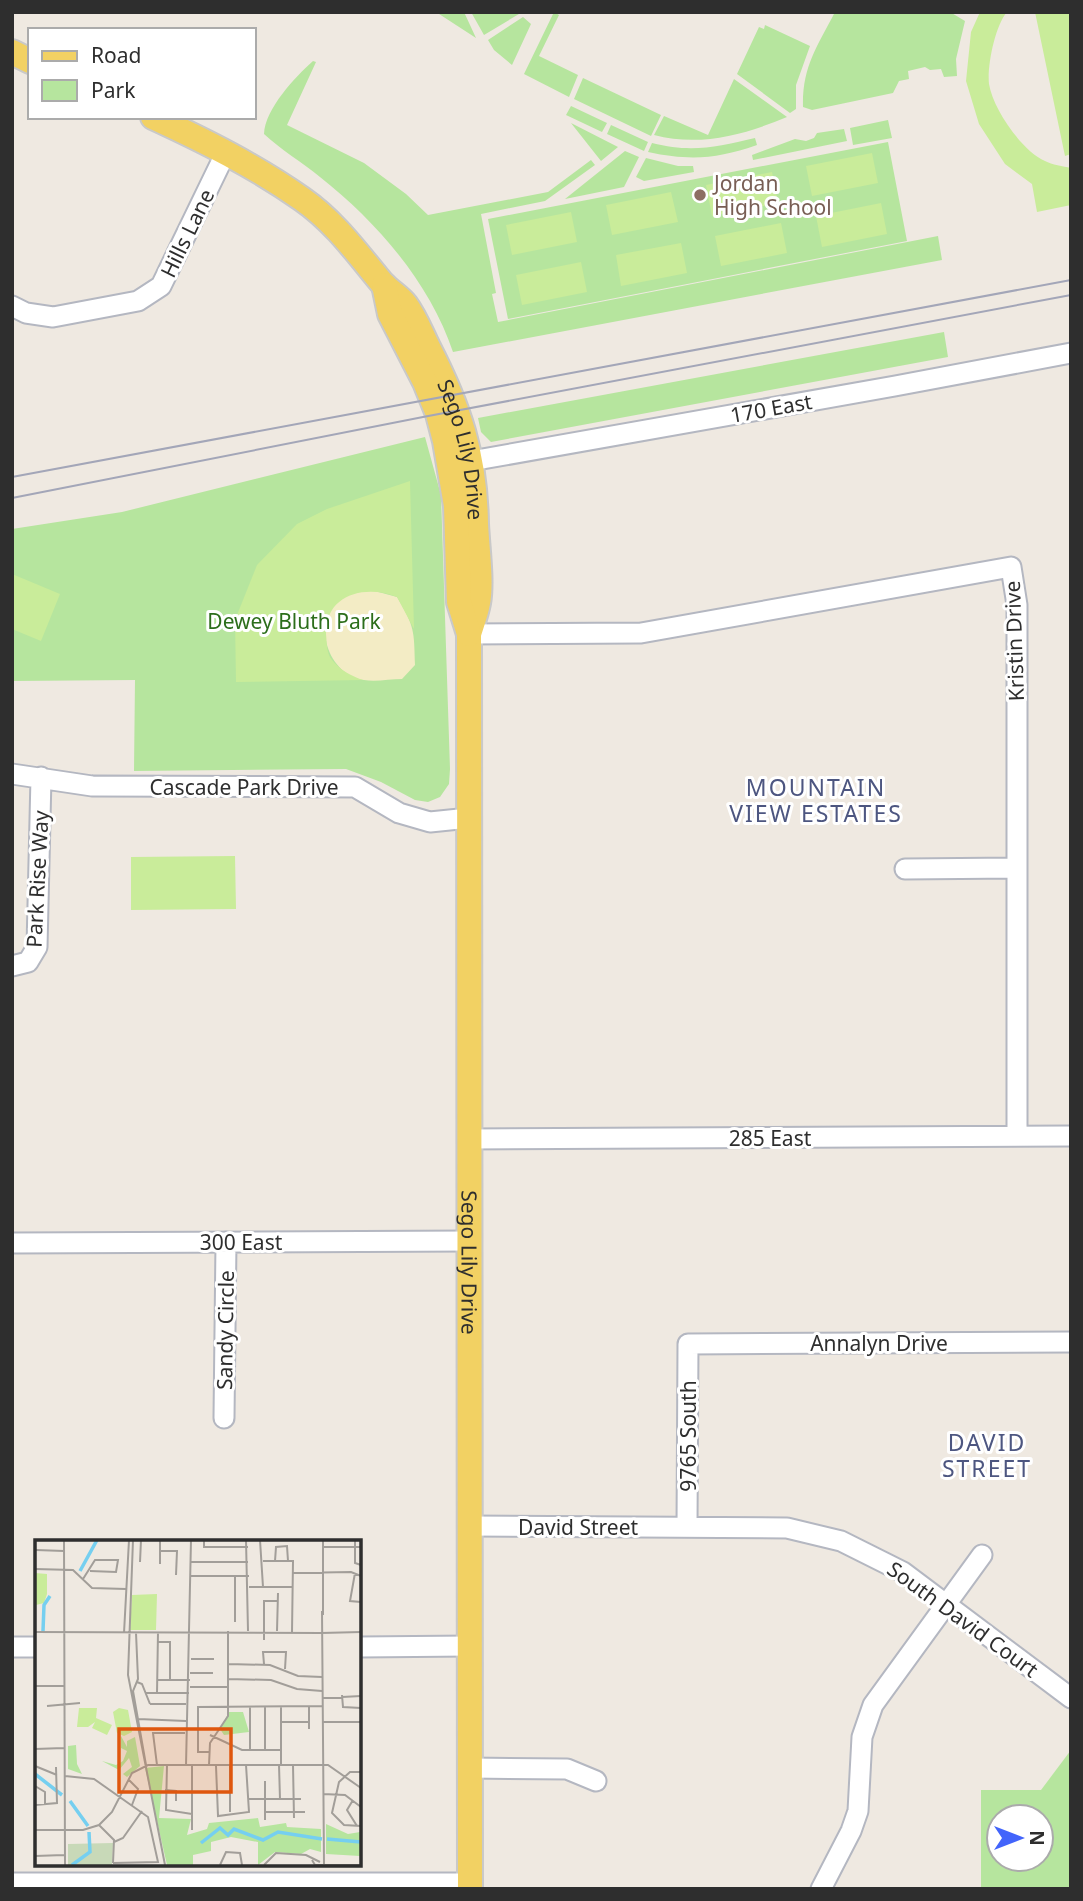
<svg xmlns="http://www.w3.org/2000/svg" width="1083" height="1901" font-family="'Noto Sans',sans-serif">
	<style>
		.green { fill: #b6e59e; fill-rule: evenodd }
		.sand { fill: #f3ecc5 }
		.pitch { fill: #c9ec9a }
		.lines { fill: none; stroke-linecap: round; stroke-linejoin: round }
		.minor-casing { stroke: #b4b7c1; stroke-width: 23 }
		.major-casing { stroke: #c9c9c9; stroke-width: 28 }
		.minor { stroke: #fff; stroke-width: 19 }
		.major { stroke: #f2d163; stroke-width: 24 }
		.tram { stroke: #a3a6b8; stroke-width: 2 }
		.education-dot { fill: #8d6e63; stroke: #fff; stroke-width: 2.5 }
		.labels { text-anchor: middle; dominant-baseline: central; stroke-width: 6; stroke-linejoin: round; paint-order: stroke }
		.education-label { font-size: 21px; fill: #785e54; stroke: #fff; text-anchor: start }
		.street-label { font-size: 21px; fill: #2e2e2e; stroke: #fff }
		.park-label { font-size: 21px; fill: #2c6e1b; stroke: #fff }
		.neighbourhood-label { font-size: 23px; letter-spacing: 2px; fill: #4d5680; stroke: #fff }
		.inset-river { fill: none; stroke: #75cff0; stroke-width: 3.5 }
		.inset-road { fill: none; stroke: #a29e99; stroke-width: 2 }
		.view { fill: #df570e; fill-opacity: 0.15; stroke: #df570e; stroke-width: 3.5 }
		.inset-edge { fill: none; stroke: #2e2e2e; stroke-width: 3.5 }
	</style>
	<rect width="100%" height="100%" fill="#efe9e1"/>
	<!-- green -->
	<path class="green" d="M436,12h28l12,26z
		M471,12h47l1,2 -35,21z
		M554,12l5,3 -20,41 39,19 -9,22 -45,-23z
		M835,12h115l15,9 -9,38 1,17 -13,1 -3,-8 -11,1 -5,-3 -17,4 1,8 -10,2 -6,12 -81,17 -9,-3c-1,-40 14,-60 32,-95z
		M523,17l8,7 -19,41 -18,-15 -6,-10z
		M765,25l45,21 -14,39v24l-6,4 -53,-39 22,-47 5,2z
		M313,61l3,1 -29,63 77,38 42,31 22,21 120,-23 43,-32 4,5 -50,36 -64,13 15,79 -4,1 6,28 440,-86 4,24 -489,92c-23,-69 -76,-130 -133,-175 -18,-15 -39,-27 -56,-43 1,-25 31,-57 49,-73z
		M583,78l78,37 -10,21 -77,-37z
		M734,79l53,38c-43,18 -87,30 -133,18l10,-19 44,19z
		M571,106l36,17 -5,9 -36,-17z
		M888,120l4,18 -39,7 -3,-17z
		M571,123l47,24 -17,14z
		M611,125l37,17 -4,9 -37,-17z
		M844,129l3,12 -94,19 -1,-5 43,-16 11,2 8,-3 3,-5z
		M755,138l2,7c-40,14 -67,16 -109,7l4,-9c39,10 65,4 103,-5z
		M888,142l19,99 -399,78 -20,-100z
		M625,151l14,6 -15,30 -59,12z
		M646,158l32,8h15l1,6 -50,9 -8,-4z
		M944,332l4,25 -457,85 -10,-10 -3,-14z
		M425,437l16,58 9,274 -1,15 -9,13 -12,5 -13,-2 -34,-18 -35,-13 -212,2 1,-91 -123,1v-152l110,-17z
		M1071,1750v139h-90v-99h60zM999,1817h42v42h-42z"/>
	<!-- sand -->
	<path class="sand" d="M371,590l26,7c18,30 17,34 18,68l-13,14c-12,0 -26,3 -38,1 -36,-5 -53,-57 -24,-80 8,-7 20,-8 31,-10z"/>
	<!-- pitch -->
	<path class="pitch" d="M980,12h27c-12,14 -20,54 -18,72 4,25 33,67 56,77 7,4 18,5 26,7v37l-34,7 -5,-28 -27,-20 -26,-40 -13,-43 5,-49z
		M1035,12h36v142l-6,2z
		M872,153l6,30 -66,13 -6,-30z
		M772,172l6,31 -66,13 -6,-31z
		M671,192l7,30 -66,13 -6,-30z
		M881,203l6,31 -65,13 -6,-31z
		M571,212l6,30 -65,13 -6,-30z
		M781,223l6,30 -66,13 -6,-30z
		M681,243l6,30 -66,13 -5,-31z
		M581,262l6,30 -65,13 -6,-30z
		M410,481l4,148 -17,-32c-31,-13 -72,-3 -71,37 1,8 0,19 6,26 8,10 19,16 31,20l-127,2 -1,-62 22,-55 40,-41 30,-15z
		M12,574l48,20 -19,47 -29,-12z
		M235,856l1,53 -105,1v-53z"/>
	<g class="lines">
		<defs>
			<path id="minor" d="M12,306l14,7 27,4 85,-16 23,-15 65,-134
				M471,461l424,-75 176,-33
				M469,634l172,-1 370,-66 6,38v531
				M12,774l80,12 263,1 44,26 31,9 39,-4
				M905,869l110,-1
				M12,966l16,-4 9,-15 4,-170
				M469,1139l602,-3
				M12,1243l458,-2
				M224,1418l2,-176
				M470,1526l317,2 54,13 62,31 168,126
				M687,1527l1,-183 383,-2
				M12,1647h25
				M359,1647l111,-1
				M470,1768l97,1 29,12
				M12,1883h458
				M821,1889l30,-58 7,-20 4,-74 11,-32 109,-150"/>
			<g id="major">
				<path d="M12,52l18,9"/>
				<path id="s1" d="M153,117c52,24 102,49 149,82 33,23 55,54 80,84 7,8 17,13 24,22 9,12 15,28 22,42 31,60 47,108 48,177 1,22 6,59 2,79 -2,11 -6,21 -9,31l1,1255"/>
				<path d="M384,285l6,29 35,68 13,32 7,27 11,65 3,96 10,32"/>
			</g>
		</defs>
		<!-- minor casing -->
		<use href="#minor" class="minor-casing"/>
		<!-- major casing -->
		<use href="#major" class="major-casing"/>
		<!-- minor -->
		<use href="#minor" class="minor"/>
		<!-- major -->
		<use href="#major" class="major"/>
		<!-- tram -->
		<path class="tram" d="M12,477l1059,-197
			M12,498l411,-81 648,-122"/>
	</g>
	<!-- markers -->
	<circle class="education-dot" cx="700" cy="195" r="7"/>
	<g class="labels">
		<!-- education labels -->
		<g class="education-label">
			<text x="714" y="183">Jordan<tspan x="714" dy="24">High School</tspan></text>
		</g>
		<!-- street labels -->
		<g class="street-label">
			<text transform="translate(187 233) rotate(-64)">Hills Lane</text>
			<text transform="translate(771 408) rotate(-10)">170 East</text>
			<text stroke="none"><textPath href="#s1" startOffset="476">Sego Lily Drive</textPath></text>
			<text transform="translate(1014 641) rotate(-92)">Kristin Drive</text>
			<text x="244" y="787">Cascade Park Drive</text>
			<text transform="translate(37 879) rotate(-87)">Park Rise Way</text>
			<text x="770" y="1138">285 East</text>
			<text x="241" y="1242">300 East</text>
			<text stroke="none"><textPath href="#s1" startOffset="1292">Sego Lily Drive</textPath></text>
			<text transform="translate(225 1330) rotate(-89)">Sandy Circle</text>
			<text x="879" y="1343">Annalyn Drive</text>
			<text transform="translate(688 1436) rotate(-90)">9765 South</text>
			<text x="578" y="1527">David Street</text>
			<text transform="translate(963 1619) rotate(36)">South David Court</text>
		</g>
		<!-- park labels -->
		<g class="park-label">
			<text x="294" y="621">Dewey Bluth Park</text>
		</g>
		<!-- neighbourhood labels -->
		<g class="neighbourhood-label">
			<text x="816" y="787">MOUNTAIN<tspan x="816" dy="26">VIEW ESTATES</tspan></text>
			<text x="987" y="1442">DAVID<tspan x="987" dy="26">STREET</tspan></text>
		</g>
	</g>
	<!-- overview -->
	<g transform="translate(35 1540)">
		<rect width="326" height="326" fill="#efe9e1"/>
		<path d="M194,172h14l6,20 -25,3 -4,-6zM86,196l6,11v-6l8,-4 5,29 -13,11 -4,-3 9,-7 -3,-9 -10,12 -17,-9 14,4 7,-4 4,-10 -6,-3zM41,205l1,19 5,10 -14,-5v-23zM129,226l-5,52 32,1 -4,16 20,-6 2,-6 49,-5 2,9 26,-4 1,4 34,2v23l-11,-3 -9,5 -26,-2 -17,13v-23l-27,-5 -20,5v9l-18,4v10h-26l-22,-97zM291,284l22,10 12,-2v24l-34,-2z" fill="#b6e59e"/>
		<path d="M78,303l-1,22h-44v-21z" fill="#c8d9b8"/>
		<path d="M0,33l12,1v20l-3,9 -8,2zM122,54l-1,36h-26l2,-35zM44,168h18l-1,10 16,7 -5,10 -15,-7 3,-6 -7,5h-11zM84,168l9,2 4,22 -8,4 -7,-3 -4,-21z" fill="#c9ec9a"/>
		<path class="inset-river" d="M45,31l17,-31M8,91l1,-26 6,-9M0,234l27,21M35,261l18,25M292,299l34,3M166,303l19,-15 8,7 6,-6 29,11 15,-8 44,7M37,325l18,-13 -1,-20"/>
		<path class="inset-road" d="M29,0l1,325M98,0l-5,135 37,190M169,0v7h44M211,0l2,91M225,0l3,47M320,0v23l6,2M288,7h38M1,10l28,1M125,11h17l-1,24M228,21h30l-1,71M240,21l1,-14 11,-1 1,15M105,22l1,-22M156,22h57M125,24v-24M0,29l38,1 19,18 34,1M258,33l58,-1 10,4M320,33l-5,28 11,1M156,36h58M48,39l12,-19h23l-2,12 -26,-1M214,47h43M287,71l2,254M288,75v-75M200,82v-46M242,91l1,-38M0,92l286,1M89,93l5,-93M101,93l2,46 -5,12 13,74M286,93l40,-1M229,100v-39h14M123,102h12v38M156,119h23M193,124l42,1 28,11 24,1M229,124l-1,-12h23l-1,17M155,133h23M193,139l43,1 26,9 25,2M123,140h32M102,142l5,2 8,20M0,146h29M155,147h38M111,153h43M122,153l1,-61M307,155l1,12 18,1M288,158l38,-2M115,164h36M12,166l33,-3M246,166v59M274,166v23M103,179l48,2M246,182h28M288,182h38M175,195l32,15h39M0,209l29,-1M215,210v-44M230,210v-44M174,212h-11v-45l124,-1M122,225l-4,-32h32M132,225l-1,45 26,4M151,225l5,-225M157,225v65M174,225l1,-22 18,-27v-85M195,225v47M244,225l1,34M258,225l1,53M0,226l22,9M181,226l2,50 31,-4 -3,-47M326,232h-11l-11,10 -7,31 12,12 17,1M30,236l29,3 54,38 10,45 -45,1M93,239l10,10 -6,16M230,241v39M0,246l10,6v13M130,250l11,1v10M288,254l22,1 16,12M214,259h52M318,260l-6,10 10,16M0,265l22,-2 -1,-36M230,272h40M64,285l15,15 -1,23M0,290h48l16,-5 13,-13 20,-39 16,-8h180l33,23M79,302l9,-4 19,-27M0,316l29,-1M277,320l3,5h46M185,325l6,-13 14,1 2,12M229,325l12,-12 30,2 14,7"/>
		<path class="view" d="M84,189h112v63h-112z"/>
		<rect width="326" height="326" class="inset-edge"/>
	</g>
	<!-- border -->
	<rect width="1083" height="1901" fill="none" stroke="#2e2e2e" stroke-width="28"/>
	<!-- legend -->
	<rect x="28" y="28" width="228" height="91" fill="#ffffff" stroke="#ababab" stroke-width="2"/>
	<rect x="42" y="51" width="35" height="10" fill="#f2d163" stroke="#ababab" stroke-width="2"/>
	<text x="91" y="63" font-size="21" fill="#2e2e2e">Road</text>
	<rect x="42" y="80" width="35" height="21" fill="#b6e59e" stroke="#ababab" stroke-width="2"/>
	<text x="91" y="98" font-size="21" fill="#2e2e2e">Park</text>
	<!-- north arrow -->
	<g transform="translate(1020 1838) rotate(90)"><circle r="33" fill="#ffffff" stroke="#ababab" stroke-width="2"/>
	<path d="M0-5L12 26L0 18L-12 26Z" fill="#4264fb"/>
	<text y="-10" font-size="19" font-weight="bold" text-anchor="middle" fill="#2e2e2e">N</text>
	</g>
</svg>
